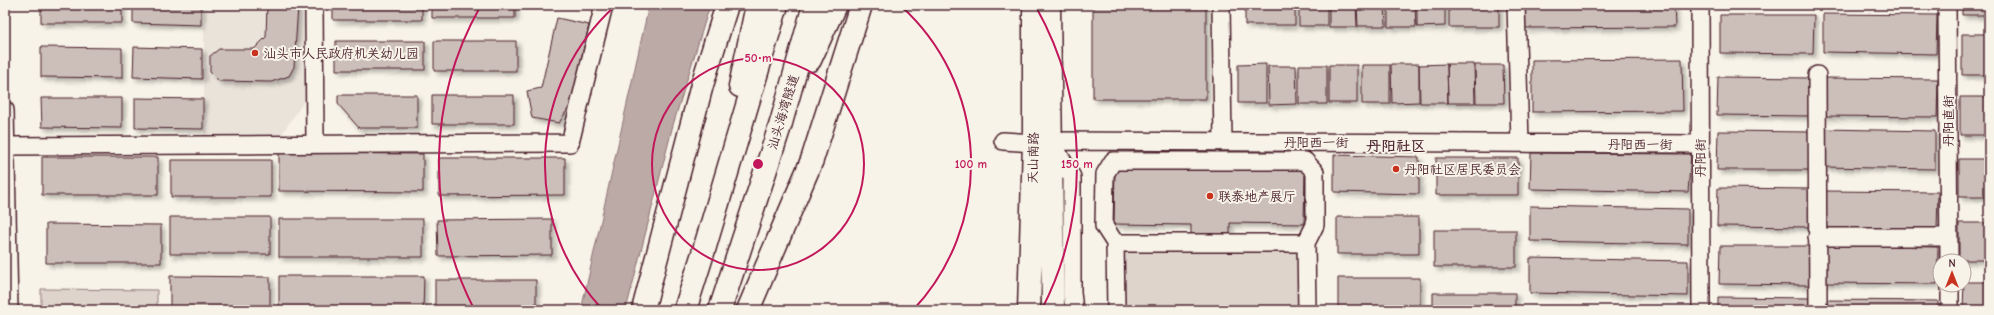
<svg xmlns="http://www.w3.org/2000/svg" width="1994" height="315" font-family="'Comic Neue','LXGW WenKai TC',sans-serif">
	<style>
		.built { fill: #eae3da }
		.green { fill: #ded4cc; stroke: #947a7c }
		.water { fill: #bcaaa7; stroke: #8e7275 }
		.building { fill: #ccbfb9; stroke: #4a1f2b; filter: url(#shadow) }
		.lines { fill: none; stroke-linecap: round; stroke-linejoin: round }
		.minor-casing { stroke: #4a1f2b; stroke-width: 20 }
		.major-casing { stroke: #4a1f2b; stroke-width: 25 }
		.highway-casing { stroke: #4a1f2b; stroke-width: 25 }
		.minor { stroke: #f7f3e8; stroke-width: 17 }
		.major { stroke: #f7f3e8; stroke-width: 22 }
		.highway { stroke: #f7f3e8; stroke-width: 22 }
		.ring { fill: none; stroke: #c2185b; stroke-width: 2 }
		.poi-dot { fill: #c8321e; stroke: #f7f3e8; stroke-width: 1.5 }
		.labels { text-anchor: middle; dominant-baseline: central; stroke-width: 4; stroke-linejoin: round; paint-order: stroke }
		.poi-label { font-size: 13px; fill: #4a1f2b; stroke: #f7f3e8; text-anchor: start }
		.street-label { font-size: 13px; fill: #4a1f2b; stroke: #f7f3e8 }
		.quarter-label { font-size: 15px; font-weight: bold; fill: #4a1f2b; stroke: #f7f3e8 }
		.centre { fill: #c2185b; stroke: #f7f3e8; stroke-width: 2 }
		.ring-label { font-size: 12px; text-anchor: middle; font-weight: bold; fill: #c2185b; stroke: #f7f3e8; stroke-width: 4; stroke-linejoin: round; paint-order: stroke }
	</style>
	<defs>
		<filter id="shadow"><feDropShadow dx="3.5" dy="3.5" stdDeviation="2" flood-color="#0004"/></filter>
	</defs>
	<rect width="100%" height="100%" fill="#f7f3e8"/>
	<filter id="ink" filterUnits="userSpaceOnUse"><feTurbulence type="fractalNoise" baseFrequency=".025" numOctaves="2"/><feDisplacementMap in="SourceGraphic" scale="8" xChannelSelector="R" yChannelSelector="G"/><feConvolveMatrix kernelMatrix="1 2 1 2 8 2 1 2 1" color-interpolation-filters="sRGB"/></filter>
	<g filter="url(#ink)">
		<!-- built -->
		<path class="built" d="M204,5h101v95l-27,40h-74z"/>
		<!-- green -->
		<path class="green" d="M1298,250v60h-173l-1,-59z
			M41,289l116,1v20h-116z"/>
		<!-- water -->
		<path class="water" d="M649,5h61l-37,120 -47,185h-43l-1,-4z"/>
		<!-- building -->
		<path class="building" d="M41,5h81v18h-81z
			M133,5h68v20l-68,-2z
			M267,5h31l-4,62 -5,9 -18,6 -52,-1 -9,-9v-16l9,-7h35l12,-12z
			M333,5h89v15h-89z
			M432,5h83v13h-83z
			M1093,5h113v94h-113z
			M1245,5h50v20h-50z
			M1299,5h28v21h-28z
			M1329,5h27l1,22h-28z
			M1357,5h28l1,21h-28z
			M1388,5h27l1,22h-28z
			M1417,5h28v21l-28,1z
			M1449,5h50v22h-50z
			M1524,5h150l1,22 -151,1z
			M1962,5h27v10h-27z
			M1823,14l114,1 -1,39 -113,-2z
			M1720,15h94l-1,39 -93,-1z
			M557,18l32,7 -18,79 -12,19 -27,-5 -5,-27 14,-3z
			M1962,34h27v41h-27z
			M336,41h89v29h-89z
			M434,41h82v30h-82z
			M41,47l81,1v30l-81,-1z
			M134,47l68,2v30l-69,-2z
			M1682,59l1,52 -151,1v-52z
			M1266,64v39h-28v-38z
			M1391,64h28v38l-27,1z
			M1447,64l1,39h-28l-1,-38z
			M1447,64h27l1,39h-27z
			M1299,65h28v39h-28z
			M1329,65h28v38h-28z
			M1362,65h28v39h-28z
			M1475,65h28l1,38h-28z
			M1268,66h28l1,38 -28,1z
			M1718,77l93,1v38l-94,-1z
			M1824,78l114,1 -1,38 -114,-1z
			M338,95h79v33h-58l-21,-24z
			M432,95h82v29h-82z
			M1960,97h29v38h-29z
			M41,98h81v30l-80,-1z
			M135,98l68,1v30l-68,-1z
			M1821,129l114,2v38l-114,-2z
			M1718,131l93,1v38h-94z
			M279,153l144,1v38l-144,-1z
			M1531,153l160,1 -3,38 -158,-3z
			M1334,155l85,2v37l-85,-2z
			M42,157h116v38h-116z
			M439,158h126v37l-126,1z
			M1436,158h82v37h-82z
			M1959,159h30v38h-30z
			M171,160h100v37h-100z
			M1115,166l190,3 -1,55 -74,-1v12h-39v-10l-77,-1z
			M1718,188l93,1v38l-94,-1z
			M1824,191l114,1 -1,39 -114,-2z
			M1530,206l158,3v35l-158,-3z
			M170,217h100v37h-100z
			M1337,217h82v37h-82z
			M279,219h144v38h-144z
			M552,219v36l-114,1 -1,-36z
			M1959,223h30v37h-30z
			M46,224l115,1v38h-115z
			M1434,230h82v37h-82z
			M1824,245l114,2 -1,37 -114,-1z
			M1720,246h93v39l-94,-1z
			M1530,258l158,3v35l-158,-3z
			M170,276l100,1v33h-100z
			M279,276h145l-1,34h-144z
			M1338,278h82v32h-82z
			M435,280h101v30h-101z
			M1964,282h25v28h-26z
			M1433,293h82v17h-82z
			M1718,297l94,1v12h-94z
			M1824,300l114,1v9h-114z
			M1532,307l138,3h-138z"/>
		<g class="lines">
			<defs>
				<path id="minor" d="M314,5l1,139
					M1221,5l2,137
					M1516,5l4,138
					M1700,5l1,305
					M1947,5l2,256
					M1817,75l1,235
					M5,110l4,200
					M1003,141l31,2
					M5,146l565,-3 34,-138
					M1817,237h132
					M1115,243h191
					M1950,285v25
					M1074,310l-2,-18v-115l-21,-36 649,3
					M1116,310l-1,-67 -11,-17 1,-52 8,-13h192l10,11v53l-9,18 1,67"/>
				<path id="major" d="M1049,5l4,305
					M643,310l59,-225 25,-80
					M748,310l64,-150 49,-155
					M1029,310l5,-167v-138"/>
				<path id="highway" d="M810,60l25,-55
					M740,86l17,-81
					M685,310l19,-60 73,-245
					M720,310l61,-187 33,-118"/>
			</defs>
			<!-- minor casing -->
			<use href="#minor" class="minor-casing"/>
			<!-- major casing -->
			<use href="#major" class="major-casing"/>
			<!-- highway casing -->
			<use href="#highway" class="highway-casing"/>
			<!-- minor -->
			<use href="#minor" class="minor"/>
			<!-- major -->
			<use href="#major" class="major"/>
			<!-- highway -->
			<use href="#highway" class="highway"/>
		</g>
	</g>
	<!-- distance rings -->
	<g class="ring">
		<circle cx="758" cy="164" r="106"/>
		<path d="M602 309A213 213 0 0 1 615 6M901 6A213 213 0 0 1 914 309"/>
		<path d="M474 309A319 319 0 0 1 480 7M1036 7A319 319 0 0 1 1042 309"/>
	</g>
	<!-- markers -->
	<g class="poi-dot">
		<circle cx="255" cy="53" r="4"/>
		<circle cx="1396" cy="169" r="4"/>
		<circle cx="1210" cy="196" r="4"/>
	</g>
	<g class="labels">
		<!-- poi labels -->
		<g class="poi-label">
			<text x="263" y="53">汕头市人民政府机关幼儿园</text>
			<text x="1404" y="169">丹阳社区居民委员会</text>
			<text x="1218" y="196">联泰地产展厅</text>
		</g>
		<!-- street labels -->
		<g class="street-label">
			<text transform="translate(783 112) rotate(-73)">汕头海湾隧道</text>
			<text transform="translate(1948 121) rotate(-90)">丹阳直街</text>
			<text x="1316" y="142">丹阳西一街</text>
			<text x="1640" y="144">丹阳西一街</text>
			<text transform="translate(1033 158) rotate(-89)">天山南路</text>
			<text transform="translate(1700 158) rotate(-90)">丹阳街</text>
		</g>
		<!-- quarter labels -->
		<g class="quarter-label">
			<text x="1396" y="146">丹阳社区</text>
		</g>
	</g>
	<circle cx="758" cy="164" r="6" class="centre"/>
	<g class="ring-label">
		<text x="758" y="62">50 m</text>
		<text x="971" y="168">100 m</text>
		<text x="1077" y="168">150 m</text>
	</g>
	<!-- margin -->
	<rect width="1994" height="315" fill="none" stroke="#f7f3e8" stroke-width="20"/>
	<rect x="10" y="10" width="1974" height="295" fill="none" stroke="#4a1f2b" stroke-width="1.5" filter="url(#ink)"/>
	<!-- north arrow -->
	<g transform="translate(1952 273)"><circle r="19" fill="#f7f3e8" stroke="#b29e9c"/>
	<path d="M0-3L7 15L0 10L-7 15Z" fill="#c8321e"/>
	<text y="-6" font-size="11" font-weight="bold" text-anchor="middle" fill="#4a1f2b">N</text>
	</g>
</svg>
